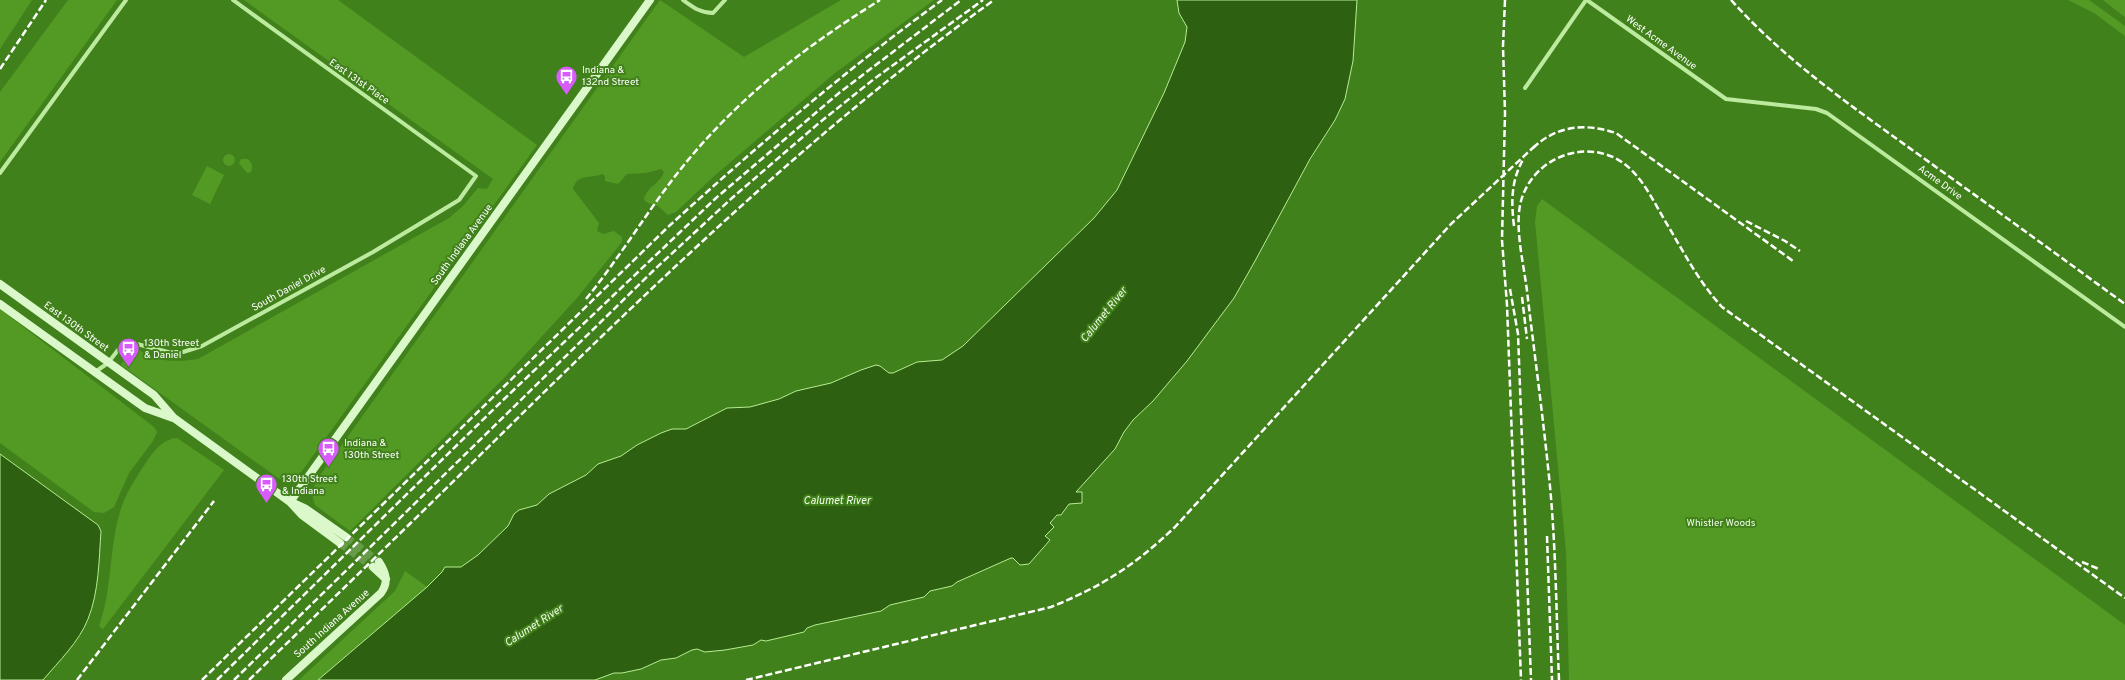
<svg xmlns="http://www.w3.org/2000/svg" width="2125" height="680" font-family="Overpass,sans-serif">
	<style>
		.green { fill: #529a24 }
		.water { fill: #2e6011; stroke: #b6ed92 }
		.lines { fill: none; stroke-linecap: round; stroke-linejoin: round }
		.secondary-tunnel { stroke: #679a49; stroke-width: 8; stroke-dasharray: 8 4; stroke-linecap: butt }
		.street { stroke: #bcea9f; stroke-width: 4 }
		.secondary { stroke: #dbf8cb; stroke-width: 8 }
		.rail { stroke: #fff; stroke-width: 2.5; stroke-dasharray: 7 3; stroke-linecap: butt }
		.labels { text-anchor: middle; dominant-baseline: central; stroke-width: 4; stroke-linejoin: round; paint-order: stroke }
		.street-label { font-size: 10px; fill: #fff; stroke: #41811b }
		.poi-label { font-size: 10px; fill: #fff; stroke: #41811b; text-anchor: start }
		.park-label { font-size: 10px; fill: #effce7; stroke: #41811b }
		.water-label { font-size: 11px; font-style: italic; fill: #f1fcea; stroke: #41811b }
	</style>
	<rect width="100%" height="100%" fill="#41811b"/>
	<!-- green -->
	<path class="green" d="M0,0h32l-32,49z
		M68,0h49l-117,162v-70z
		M244,0h94l199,145 -235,326c-8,7 -13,10 -24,7l-157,-113c4,-9 8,-12 17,-16 15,14 41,13 60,10l251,-141 14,-12 15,-18 9,1 6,-10z
		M660,0l84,57 97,-57h93l-99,73 -123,105 -36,34 -8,3 -10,-9 -10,-3 -4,-3c2,-13 16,-16 20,-28l-3,-3 -15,4 -19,1 -9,10 -13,-3v-5l-3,-2c-11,5 -25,-1 -29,15l26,34 -2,8 6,3 11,-3 8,6v5l-45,56 -74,81 -153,152 -35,-26 -3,-11 4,-13z
		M2068,0h21l36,26v10l-31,-23z
		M2103,0h22v17l-3,-2z
		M223 160a6 6 0 1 1 12 0a6 6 0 1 1-12 0Z
		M248,159c4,3 5,8 3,13l-4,1 -8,-10 2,-4z
		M207,166l17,9 -14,29 -18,-9z
		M1542,199l583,426v55h-556l-3,-128 -31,-330 2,-16z
		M0,309l154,118 3,5 -4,9 -24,32 -15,34 -10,6 -10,-1 -94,-69z
		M177,438l47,32 -121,159 -4,-3c15,-41 9,-89 26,-128 6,-13 14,-25 22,-37 7,-10 16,-22 30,-23z
		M405,571l22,16 -109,93h-19l96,-89z"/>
	<!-- water -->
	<path class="water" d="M1177,0h180l-4,61 -8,38 -10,21 -25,39 -55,102 -21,37 -47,63 -34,40 -20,19 -9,12 -9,17 -39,43h6v11l-13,1 -8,11h-4l-7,8 4,4 -9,9 5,4 -21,24 -9,1 -7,-7h-2l-54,24 -5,4 -22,5 -6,6 -34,8 -9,6 -66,14 -8,3 -3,4 -38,9 -5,-1 -8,5 -28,5 -20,2 -8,-3 -5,1 -16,8 -15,2 -20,9 -19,4h-8l-19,7h-277l109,-93 15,-15 3,-5h16l17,-12 30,-29 6,-12 5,-4 18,-5 12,-11 37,-19 12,-11 23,-8 16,-11 24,-12 11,-4h14l41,-21 23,-1 29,-8 17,-8 35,-8 30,-13 15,-5 4,1 9,7h4l24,-11 25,-2 21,-14 131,-128 23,-28 47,-97 21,-51 2,-15 -8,-14z
		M0,454l98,71 3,6c-2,28 -2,61 -13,88 -9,23 -29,42 -45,61h-43z"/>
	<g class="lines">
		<!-- secondary-tunnel -->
		<path class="secondary-tunnel" d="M346,537l33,25
			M340,543l33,24"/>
		<!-- street -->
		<path class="street" d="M683,0c10,7 17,13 30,13l12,-13
			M1587,0l139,99 90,10 11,4 298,214
			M1525,88l61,-88
			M0,173l126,-173
			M95,372l13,-9 10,-13 19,-6 31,8h15l19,-6 171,-94 86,-52 17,-24 -243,-176"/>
		<!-- secondary -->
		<path class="secondary" d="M0,284l154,111 20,23 116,84 12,13 38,28
			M0,304l145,104 28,10
			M290,502l360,-502
			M293,503l13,6 40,28
			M373,567l13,12
			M286,680l95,-87c8,-11 5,-20 -2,-31"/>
		<!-- rail -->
		<path class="rail" d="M1505,0l-2,46 2,67 -3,127 5,65 14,375
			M1731,0c54,60 119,105 184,152 70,50 140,101 210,152
			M0,69l46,-69
			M1533,148c24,-23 53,-25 83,-15l177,128
			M1746,221l39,20 15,10
			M1514,226c-3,-25 -3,-46 10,-68
			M1510,289l8,45 13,346
			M1522,297l5,42
			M586,299c35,-43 63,-91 98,-134 55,-68 122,-119 196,-165
			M1547,536l5,144
			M2082,562l17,7
			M77,680l137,-179
			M202,680l466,-453c88,-80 178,-157 274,-227
			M217,680l284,-278 215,-204 123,-105 122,-93
			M234,680l420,-410 78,-72 87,-75 55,-44 109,-79
			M249,680c96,-93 192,-186 287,-280 146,-142 292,-281 458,-400
			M746,680l305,-73c52,-21 84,-42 124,-80l276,-303 86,-80
			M1559,680c-3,-71 -3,-142 -11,-213 -6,-58 -14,-117 -21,-176 -3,-26 -13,-64 -6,-90 11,-40 57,-61 94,-43 24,12 36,39 49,61 18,30 34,62 58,88l403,291"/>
	</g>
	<!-- icons -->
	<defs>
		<symbol id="bus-pin" viewBox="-11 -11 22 30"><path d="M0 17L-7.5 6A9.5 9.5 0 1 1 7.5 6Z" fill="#d85bfc" stroke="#41811b"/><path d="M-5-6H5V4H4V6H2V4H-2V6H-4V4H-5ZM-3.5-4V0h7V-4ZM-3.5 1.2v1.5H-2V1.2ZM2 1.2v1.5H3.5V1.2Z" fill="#fff"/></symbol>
	</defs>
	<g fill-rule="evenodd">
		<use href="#bus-pin" x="554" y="64" width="25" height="34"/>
		<use href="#bus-pin" x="116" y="336" width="25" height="34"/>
		<use href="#bus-pin" x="316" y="436" width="25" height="34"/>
		<use href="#bus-pin" x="254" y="472" width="25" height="34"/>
	</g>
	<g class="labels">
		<!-- street labels -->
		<g class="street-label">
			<text transform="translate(1661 43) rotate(36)">West Acme Avenue</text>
			<text transform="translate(359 82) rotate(35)">East 131st Place</text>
			<text transform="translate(1940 183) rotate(36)">Acme Drive</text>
			<text transform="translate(462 245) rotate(-54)">South Indiana Avenue</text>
			<text transform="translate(289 289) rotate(-29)">South Daniel Drive</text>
			<text transform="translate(76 327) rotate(36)">East 130th Street</text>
			<text transform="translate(332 624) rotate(-42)">South Indiana Avenue</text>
		</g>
		<!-- poi labels -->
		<g class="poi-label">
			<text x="582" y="70">Indiana &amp;<tspan x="582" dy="12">132nd Street</tspan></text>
			<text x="144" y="343">130th Street<tspan x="144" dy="12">&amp; Daniel</tspan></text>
			<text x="344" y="443">Indiana &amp;<tspan x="344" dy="12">130th Street</tspan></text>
			<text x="282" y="479">130th Street<tspan x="282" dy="12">&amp; Indiana</tspan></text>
		</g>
		<!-- park labels -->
		<g class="park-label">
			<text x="1721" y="523">Whistler Woods</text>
		</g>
		<!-- water labels -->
		<g class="water-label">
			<text transform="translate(1104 315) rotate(-51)">Calumet River</text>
			<text x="837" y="501">Calumet River</text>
			<text transform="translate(534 626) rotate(-33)">Calumet River</text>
		</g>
	</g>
</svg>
